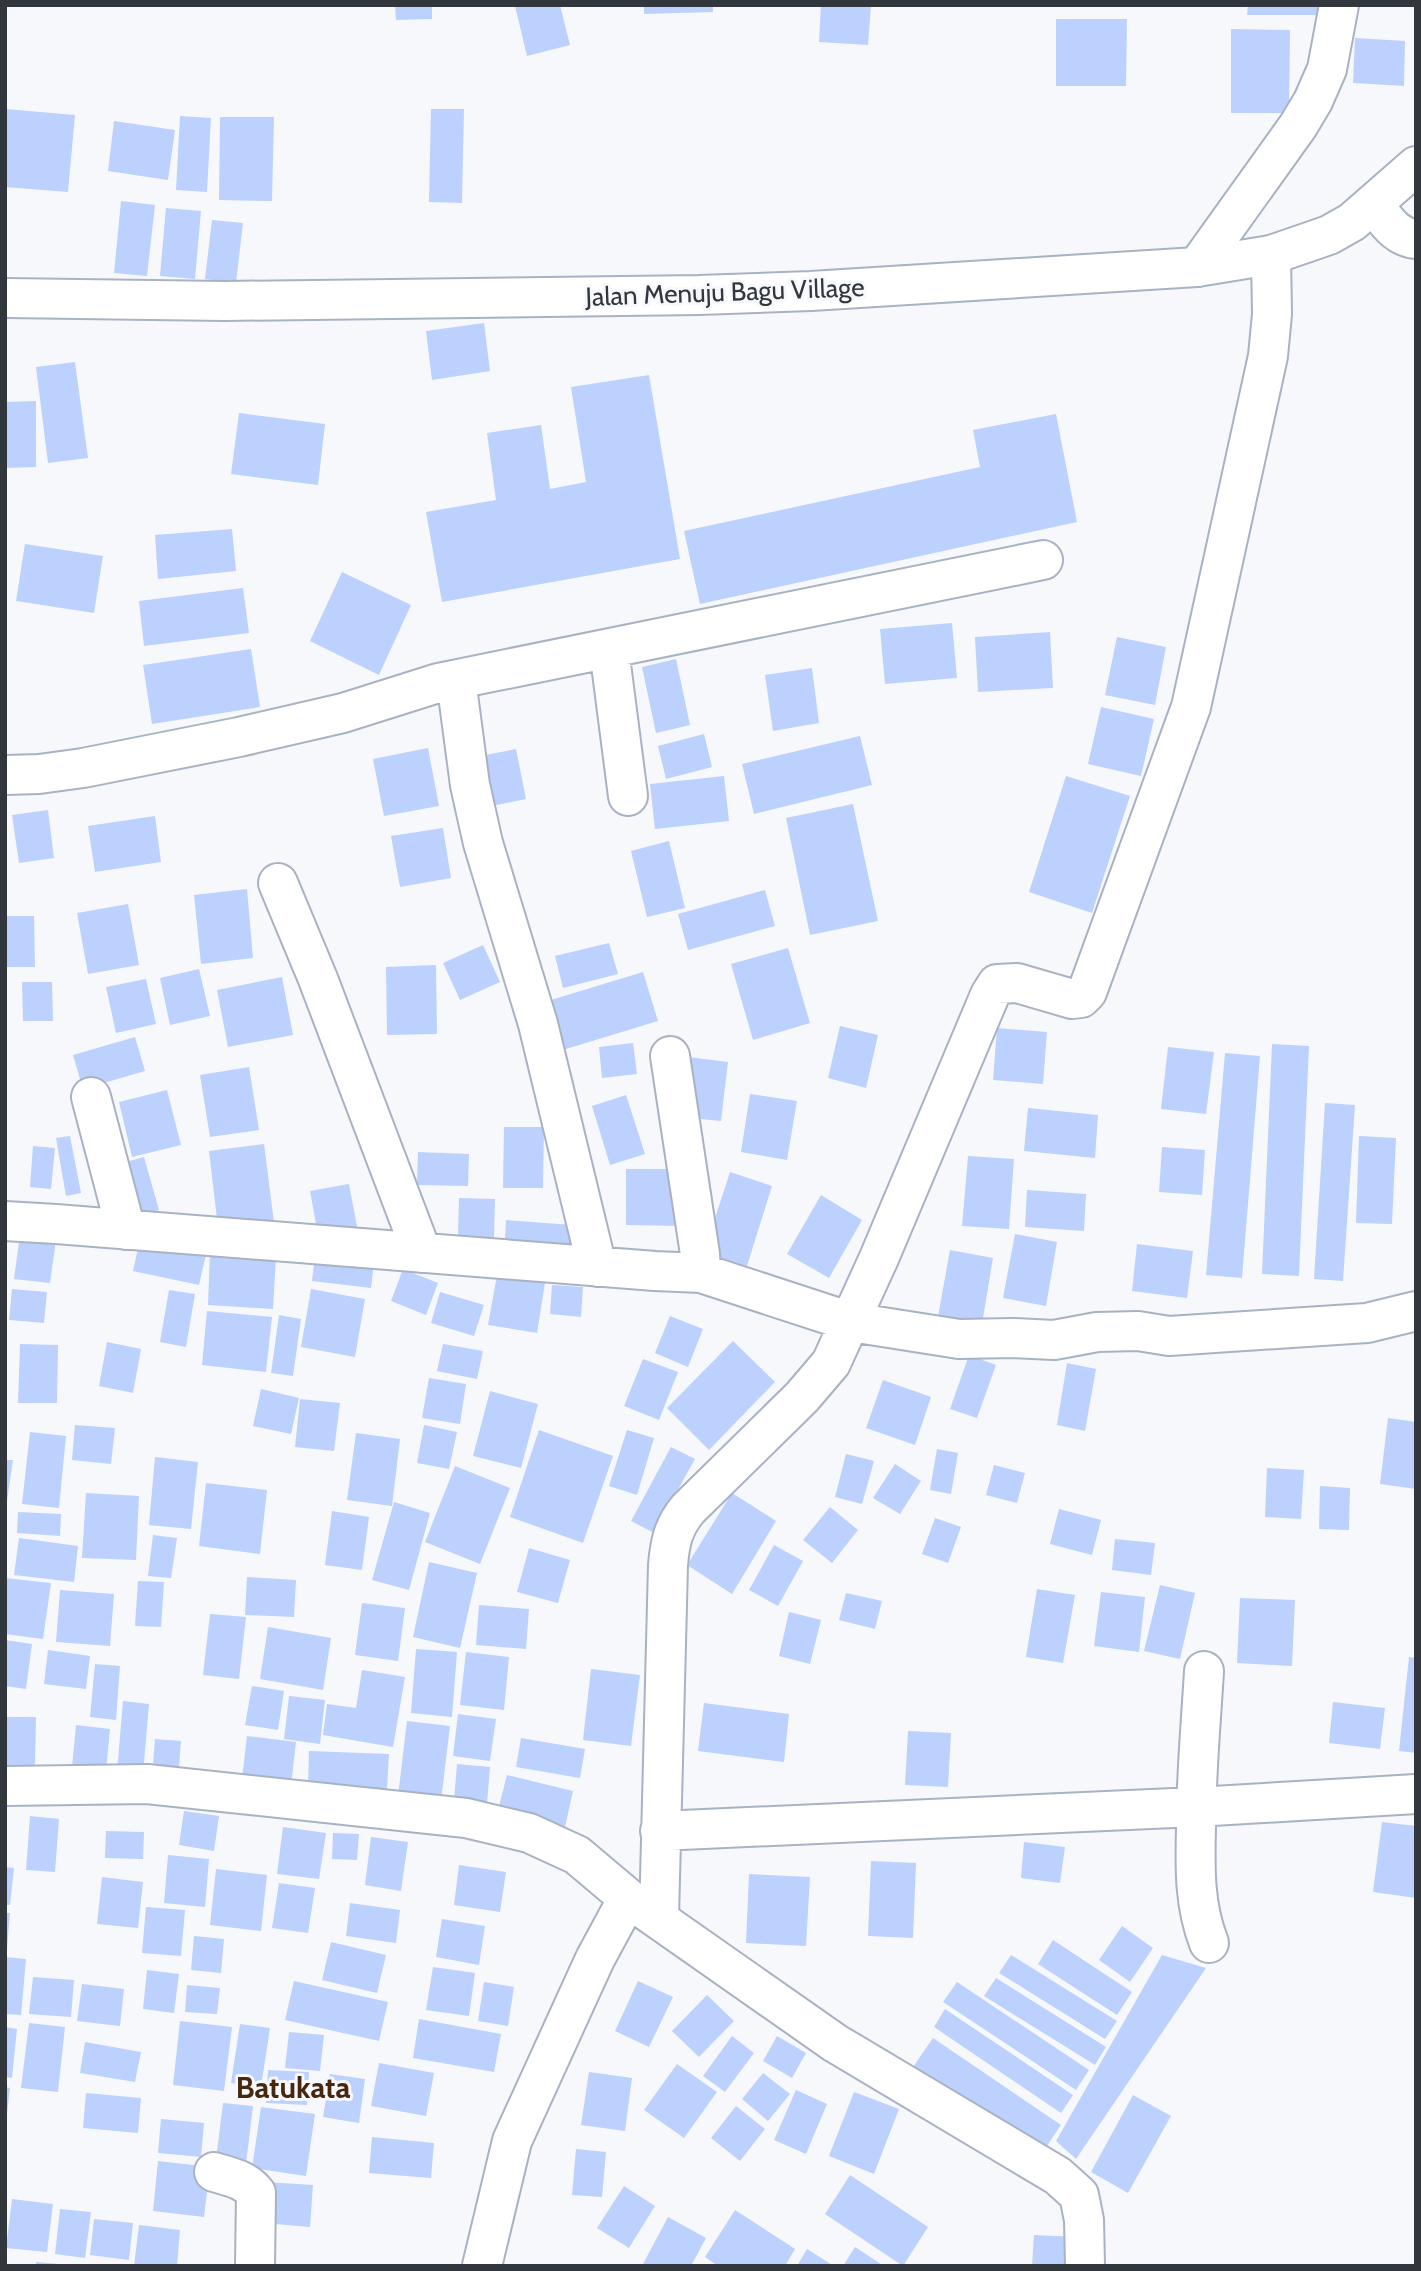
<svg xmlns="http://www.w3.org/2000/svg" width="1421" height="2271" font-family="Cabin,sans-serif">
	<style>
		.building { fill: #bcd1fe }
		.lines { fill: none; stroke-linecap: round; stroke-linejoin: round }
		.minor-casing { stroke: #a9b2c3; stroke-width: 42 }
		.tertiary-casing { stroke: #a9b2c3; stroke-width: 42 }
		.minor { stroke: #fff; stroke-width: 38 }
		.tertiary { stroke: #fff; stroke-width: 38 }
		.labels { text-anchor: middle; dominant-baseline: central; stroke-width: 6; stroke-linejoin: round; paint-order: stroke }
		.street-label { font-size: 26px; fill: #32363d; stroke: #f6f8fc }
		.quarter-label { font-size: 30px; font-weight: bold; fill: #47270f; stroke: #f6f8fc }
	</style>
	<rect width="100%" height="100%" fill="#f6f8fc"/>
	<!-- building -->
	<path class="building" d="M395,5h37v14l-36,1z
		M519,5h41l10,40 -43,11 -12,-50z
		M644,5h69v7l-69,2z
		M821,5h50l-3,40 -49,-3z
		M1248,5h81v10h-82z
		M1056,19h71l-1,67h-70z
		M1231,29l59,1 -1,83h-58z
		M1355,38l50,3 -1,45 -51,-3z
		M5,109l70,6 -7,77 -63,-5z
		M431,109h33l-2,94 -33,-1z
		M180,116l31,2 -4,74 -31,-2z
		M220,117h54l-2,84 -53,-1z
		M114,121l61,9 -7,50 -60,-9z
		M121,201l34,4 -8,71 -33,-3z
		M166,208l35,3 -6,68 -35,-3z
		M212,220l31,3 -7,60 -31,-4z
		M484,323l6,48 -58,9 -6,-49z
		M75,362l13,96 -40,5 -12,-96z
		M649,375l31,184 -238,43 -16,-90 70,-12 -9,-67 54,-8 9,64 36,-7 -15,-95z
		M36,401v66l-31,1v-66z
		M239,413l86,11 -7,61 -87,-11z
		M1056,414l21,108 -377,82 -16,-73 296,-64 -7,-37z
		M232,529l4,42 -78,8 -3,-44z
		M25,544l78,12 -9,57 -78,-12z
		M342,572l69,33 -32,70 -69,-34z
		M243,588l6,45 -105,13 -5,-45z
		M952,623l5,55 -72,6 -5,-55z
		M1050,632l3,56 -75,4 -3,-55z
		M1117,637l49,10 -11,58 -50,-10z
		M251,649l9,58 -108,17 -9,-59z
		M676,659l14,66 -34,8 -14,-66z
		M812,668l7,55 -46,8 -8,-56z
		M1101,707l53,12 -13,57 -53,-12z
		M704,734l8,33 -46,12 -8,-33z
		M860,736l12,49 -118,29 -12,-50z
		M428,748l11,58 -55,10 -11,-57z
		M516,749l10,50 -34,7 -11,-50z
		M724,776l5,45 -74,8 -5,-45z
		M1066,776l64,20 -38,117 -63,-21z
		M853,804l25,117 -68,14 -24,-117z
		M48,810l6,48 -35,5 -7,-48z
		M155,816l6,46 -66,10 -7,-46z
		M443,828l8,50 -51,9 -9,-51z
		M669,841l16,67 -38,9 -16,-66z
		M247,889l6,69 -52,6 -7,-69z
		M765,890l10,36 -87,24 -10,-36z
		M128,904l11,61 -51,9 -11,-61z
		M5,916h29l1,51h-30z
		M609,943l9,31 -55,14 -8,-32z
		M483,945l17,37 -40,18 -17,-37z
		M788,948l22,75 -57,17 -22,-76z
		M436,965l1,69 -50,1 -1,-68z
		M199,969l11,47 -40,9 -10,-47z
		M643,972l15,49 -102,31 -15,-49z
		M282,977l11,58 -65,12 -11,-57z
		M146,979l10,45 -40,9 -10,-46z
		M22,982h30l1,39h-30z
		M840,1026l38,9 -12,53 -38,-10z
		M997,1028l50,4 -4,52 -50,-4z
		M135,1037l10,34 -62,18 -10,-34z
		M633,1043l4,31 -35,4 -3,-31z
		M1272,1044l37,2 -10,230 -37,-2z
		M1168,1047l46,5 -8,62 -45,-5z
		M1225,1053l35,3 -18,222 -36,-3z
		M688,1057l40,5 -7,59 -39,-4z
		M249,1067l10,63 -49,7 -10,-62z
		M167,1090l14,55 -49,12 -13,-55z
		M750,1094l47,7 -10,59 -46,-8z
		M626,1095l19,59 -35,11 -18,-59z
		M1325,1103l30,2 -12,176 -29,-2z
		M1028,1108l70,7 -3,43 -71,-7z
		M504,1127h40l-1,61h-40z
		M70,1136l11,57 -15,3 -10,-58z
		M1359,1136l37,2 -4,86 -36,-1z
		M264,1144l11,86 -56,6 -10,-85z
		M33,1146l22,2 -4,41 -21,-2z
		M1162,1147l43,3 -3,45 -43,-3z
		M418,1152l51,2 -1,32 -51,-1z
		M968,1156l46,3 -5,70 -47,-3z
		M144,1157l15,53 -29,9 -15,-54z
		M626,1169h53v57l-53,-1z
		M730,1172l42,14 -25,80 -43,-14z
		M349,1184l9,48 -39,8 -9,-49z
		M1027,1190l59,4 -2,37 -59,-4z
		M821,1195l41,25 -33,58 -42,-24z
		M459,1198l36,1 -1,39 -36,-2z
		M506,1220l80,6 -3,36 -79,-5z
		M1015,1234l42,8 -11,64 -43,-8z
		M20,1235l36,5 -6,43 -36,-4z
		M141,1235l66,15 -8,35 -66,-14z
		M1137,1244l56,7 -6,47 -55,-7z
		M950,1250l43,8 -12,72 -44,-8z
		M210,1252l66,4 -3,53 -65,-4z
		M315,1256l59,7 -3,25 -59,-7z
		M403,1269l35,14 -12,32 -35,-14z
		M497,1275l48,8 -8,50 -49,-8z
		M552,1285l31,2 -2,30 -31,-3z
		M12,1289l35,3 -3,31 -35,-3z
		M311,1289l54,10 -10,58 -54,-10z
		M169,1290l26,4 -9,53 -26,-5z
		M440,1292l44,13 -10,31 -43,-13z
		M207,1311l65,6 -6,55 -64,-7z
		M279,1315l22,4 -8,57 -22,-3z
		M670,1316l33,13 -15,38 -33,-14z
		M733,1341l42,41 -66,68 -42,-42z
		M107,1342l34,7 -8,44 -34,-7z
		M20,1344l38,1 -1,58h-39z
		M443,1344l40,7 -6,28 -40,-8z
		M969,1355l27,10 -19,53 -27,-9z
		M643,1359l35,13 -19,48 -35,-14z
		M1067,1363l29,6 -11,62 -28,-6z
		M429,1378l37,6 -6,40 -38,-6z
		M883,1380l48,17 -16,48 -49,-17z
		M261,1389l38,9 -8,36 -38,-8z
		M490,1391l48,13 -17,64 -48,-12z
		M300,1399l40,4 -6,48 -39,-4z
		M1388,1418l28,4v67l-36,-5z
		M75,1425l40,3 -4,36 -39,-4z
		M424,1425l33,7 -8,37 -32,-6z
		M539,1430l74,26 -30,87 -73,-26z
		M627,1430l27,8 -17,57 -28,-9z
		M30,1432l36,4 -7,72 -37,-4z
		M356,1433l44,6 -8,67 -45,-6z
		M671,1447l24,12 -41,74 -23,-12z
		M937,1449l21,4 -7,41 -21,-4z
		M846,1454l28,7 -12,43 -27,-7z
		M155,1457l43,5 -7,67 -42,-4z
		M5,1460h8l-6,41h-2z
		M895,1464l26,17 -21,33 -27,-16z
		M994,1465l31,8 -8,30 -31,-8z
		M455,1466l55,22 -30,76 -55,-22z
		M1267,1468l37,2 -3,49 -36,-2z
		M206,1483l61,7 -7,64 -61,-8z
		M1320,1486l30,2 -1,42 -30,-1z
		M86,1493l53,3 -3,64 -54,-2z
		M732,1493l44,28 -44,73 -45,-29z
		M394,1502l36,11 -21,77 -37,-10z
		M830,1507l28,23 -26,33 -29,-23z
		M1059,1509l42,11 -9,35 -42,-11z
		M332,1511l37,6 -7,53 -37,-5z
		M18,1512l43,2 -1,22 -43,-3z
		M935,1518l26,9 -13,36 -26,-9z
		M153,1535l24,3 -6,40 -23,-2z
		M19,1538l59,8 -4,36 -60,-7z
		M1115,1539l40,4 -4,32 -39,-5z
		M774,1545l29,16 -25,45 -29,-16z
		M529,1548l41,12 -12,43 -41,-11z
		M429,1562l48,11 -17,75 -47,-11z
		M247,1577l49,3 -2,37 -49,-2z
		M5,1578l46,5 -8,56 -38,-5z
		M138,1581l26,1 -3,45 -26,-1z
		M1160,1585l35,8 -15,66 -36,-8z
		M1037,1589l38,6 -12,68 -37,-6z
		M60,1590l54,4 -4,52 -54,-4z
		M1101,1592l44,5 -6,55 -45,-6z
		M846,1593l36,8 -7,28 -36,-9z
		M1240,1598l55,2 -3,66 -55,-3z
		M362,1603l43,5 -7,53 -43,-6z
		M479,1605l50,4 -3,40 -50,-4z
		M789,1612l32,8 -11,44 -31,-8z
		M210,1614l36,3 -7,62 -36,-4z
		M268,1627l63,11 -8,52 -63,-11z
		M5,1640l27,4 -6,45 -21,-3z
		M416,1649l41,3 -5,65 -41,-4z
		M48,1650l42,6 -4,33 -42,-5z
		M466,1652l43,5 -5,53 -44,-5z
		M1409,1657l7,1v95l-17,-2z
		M95,1664l25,2 -4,54 -26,-3z
		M591,1669l49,6 -9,71 -48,-6z
		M362,1670l43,7 -12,70 -70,-12 4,-31 29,4z
		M252,1686l32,5 -6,39 -33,-5z
		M289,1696l36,4 -5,44 -36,-5z
		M123,1701l26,3 -6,70 -26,-2z
		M1333,1702l52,6 -5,41 -51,-6z
		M704,1703l85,11 -5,48 -86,-11z
		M458,1714l38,5 -6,42 -37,-5z
		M5,1717h31l-1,48h-30z
		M407,1721l43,5 -9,75 -43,-5z
		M76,1725l34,4 -4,42 -34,-4z
		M908,1731l43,2 -3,54 -43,-2z
		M247,1736l49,6 -6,52 -49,-6z
		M521,1738l64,11 -5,29 -64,-11z
		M155,1739l26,2 -3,39 -26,-3z
		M309,1751l80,3 -2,36 -79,-3z
		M457,1764l33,3 -3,37 -33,-3z
		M507,1775l66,16 -8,36 -67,-17z
		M184,1811l35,5 -5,35 -35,-6z
		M30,1816l29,3 -4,53 -29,-2z
		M1382,1822l34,4v72l-43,-6z
		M283,1827l43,6 -7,46 -42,-5z
		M106,1831l38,1 -1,27 -38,-1z
		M333,1833l26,1 -2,26 -25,-1z
		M371,1837l37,5 -7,49 -36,-6z
		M1024,1842l41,5 -5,36 -39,-5z
		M168,1855l41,4 -4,48 -41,-4z
		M871,1861l45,2 -3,75 -45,-2z
		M459,1865l47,7 -6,40 -46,-7z
		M5,1867l9,1 -4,37h-5z
		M216,1869l51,6 -6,56 -51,-6z
		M749,1874l61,3 -4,69 -60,-3z
		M102,1877l41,5 -5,46 -41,-4z
		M279,1883l36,5 -7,45 -36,-5z
		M350,1903l50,7 -4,33 -50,-7z
		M146,1907l39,3 -4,46 -39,-3z
		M5,1913h5l-3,36h-2z
		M442,1919l43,7 -6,39 -43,-8z
		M1122,1926l31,22 -23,34 -31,-22z
		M194,1936l30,3 -3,34 -30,-3z
		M1053,1940l79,52 -15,23 -79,-51z
		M331,1942l55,13 -9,38 -55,-13z
		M1011,1955l106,66 -12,18 -106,-66z
		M1162,1955l44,13 -130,191 -20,-18z
		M5,1957l21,2 -5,56 -16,-1z
		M433,1967l42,6 -6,43 -43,-6z
		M147,1970l32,4 -5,39 -31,-4z
		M33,1977l41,3 -3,37 -42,-3z
		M996,1978l110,69 -11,18 -111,-69z
		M294,1981l94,21 -9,39 -94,-21z
		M638,1981l35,16 -24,50 -34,-16z
		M484,1982l30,5 -6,39 -30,-5z
		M957,1982l132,88 -13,20 -133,-88z
		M82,1984l42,5 -4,37 -43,-5z
		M187,1985l33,3 -3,26 -32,-2z
		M707,1995l27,26 -35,36 -27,-26z
		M945,2009l128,86 -12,18 -127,-86z
		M419,2019l82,15 -7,38 -81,-14z
		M180,2021l52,6 -8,64 -51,-6z
		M29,2023l36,4 -7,65 -37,-4z
		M240,2024l30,4 -9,59 -30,-4z
		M5,2027l12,2 -5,49 -7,-1z
		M289,2032l35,3 -4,36 -35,-3z
		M732,2036l22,17 -29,39 -22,-16z
		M777,2036l29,17 -14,25 -29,-17z
		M933,2038l128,87 -19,28 -129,-86z
		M85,2042l56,10 -6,30 -55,-9z
		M379,2063l55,10 -8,43 -55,-10z
		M677,2064l40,28 -33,46 -40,-28z
		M268,2070l41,2 -2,33 -41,-2z
		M589,2072l43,6 -7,53 -44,-6z
		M763,2073l27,21 -22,27 -26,-22z
		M330,2074l35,5 -6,44 -36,-6z
		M5,2087l5,1 -3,26h-2z
		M796,2090l31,14 -21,50 -32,-14z
		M854,2092l45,17 -25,65 -45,-18z
		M86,2093l55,5 -3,35 -55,-5z
		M1133,2095l38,21 -43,77 -37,-21z
		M223,2103l30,3 -8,66 -30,-4z
		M736,2106l29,23 -25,32 -29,-23z
		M261,2107l54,7 -9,62 -54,-8z
		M161,2119l43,4 -3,34 -43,-4z
		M372,2137l62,6 -3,35 -62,-5z
		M576,2149l30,3 -4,45 -30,-2z
		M158,2161l52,6 -6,50 -51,-6z
		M850,2175l78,52 -25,39 -78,-52z
		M266,2182l47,3 -3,42 -47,-4z
		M624,2186l31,20 -26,42 -32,-20z
		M12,2199l41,5 -6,48 -41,-4z
		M60,2209l31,3 -6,46 -30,-4z
		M735,2210l60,39 -10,17h-67l-13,-9z
		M668,2217l38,21 -15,28h-49z
		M94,2219l39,4 -4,37 -39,-5z
		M139,2225l41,5 -3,36h-43z
		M1034,2235l44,2 -1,29h-45z
		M855,2247l29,19h-41z
		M807,2249l27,17h-37z
		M36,2262l23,2v2h-23z"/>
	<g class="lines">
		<defs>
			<path id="minor" d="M1374,205c12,15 21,32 42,34
				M1197,267l101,-141 15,-25 14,-32 12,-64
				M609,649l19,147
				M456,680l14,105 13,58 55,181 59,243
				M5,775l34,-1 44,-6 156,-31 104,-24 95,-30 605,-123
				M278,883l40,96 104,274
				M91,1097l35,133
				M5,1221l51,3 599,47 46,2 -1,-19 -30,-198
				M701,1273l150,49 108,17 54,-1 41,2 43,-8 41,-1 31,5 198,-13 49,-12
				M1204,1671c-3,52 -8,104 -8,156 -1,40 -2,78 13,116
				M5,1786l142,-2 319,34 63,15 48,22 51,43 207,145 223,133 21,19 5,25 1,46
				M660,1831l536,-24 220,-13
				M659,1918l9,-353c2,-23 5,-38 20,-56l114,-112 29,-34 48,-105 111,-263 7,-11 20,-1 55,16 9,-1 6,-6 104,-285 77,-351 4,-42 -1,-59
				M214,2172c16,5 31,7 42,21l-1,73
				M482,2266l30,-125 83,-182 33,-61"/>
			<path id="tertiary" d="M5,298l220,3 474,-6 112,-4 386,-24 74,-12 58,-20 23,-13 64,-56"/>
		</defs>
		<!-- minor casing -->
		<use href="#minor" class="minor-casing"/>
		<!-- tertiary casing -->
		<use href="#tertiary" class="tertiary-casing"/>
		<!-- minor -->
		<use href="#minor" class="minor"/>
		<!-- tertiary -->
		<use href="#tertiary" class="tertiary"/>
	</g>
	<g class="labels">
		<!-- street labels -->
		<g class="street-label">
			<text transform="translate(725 292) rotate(-2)">Jalan Menuju Bagu Village</text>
		</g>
		<!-- quarter labels -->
		<g class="quarter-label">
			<text x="293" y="2087">Batukata</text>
		</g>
	</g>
	<!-- border -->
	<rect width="1421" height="2271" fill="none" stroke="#32363d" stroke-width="14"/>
</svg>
